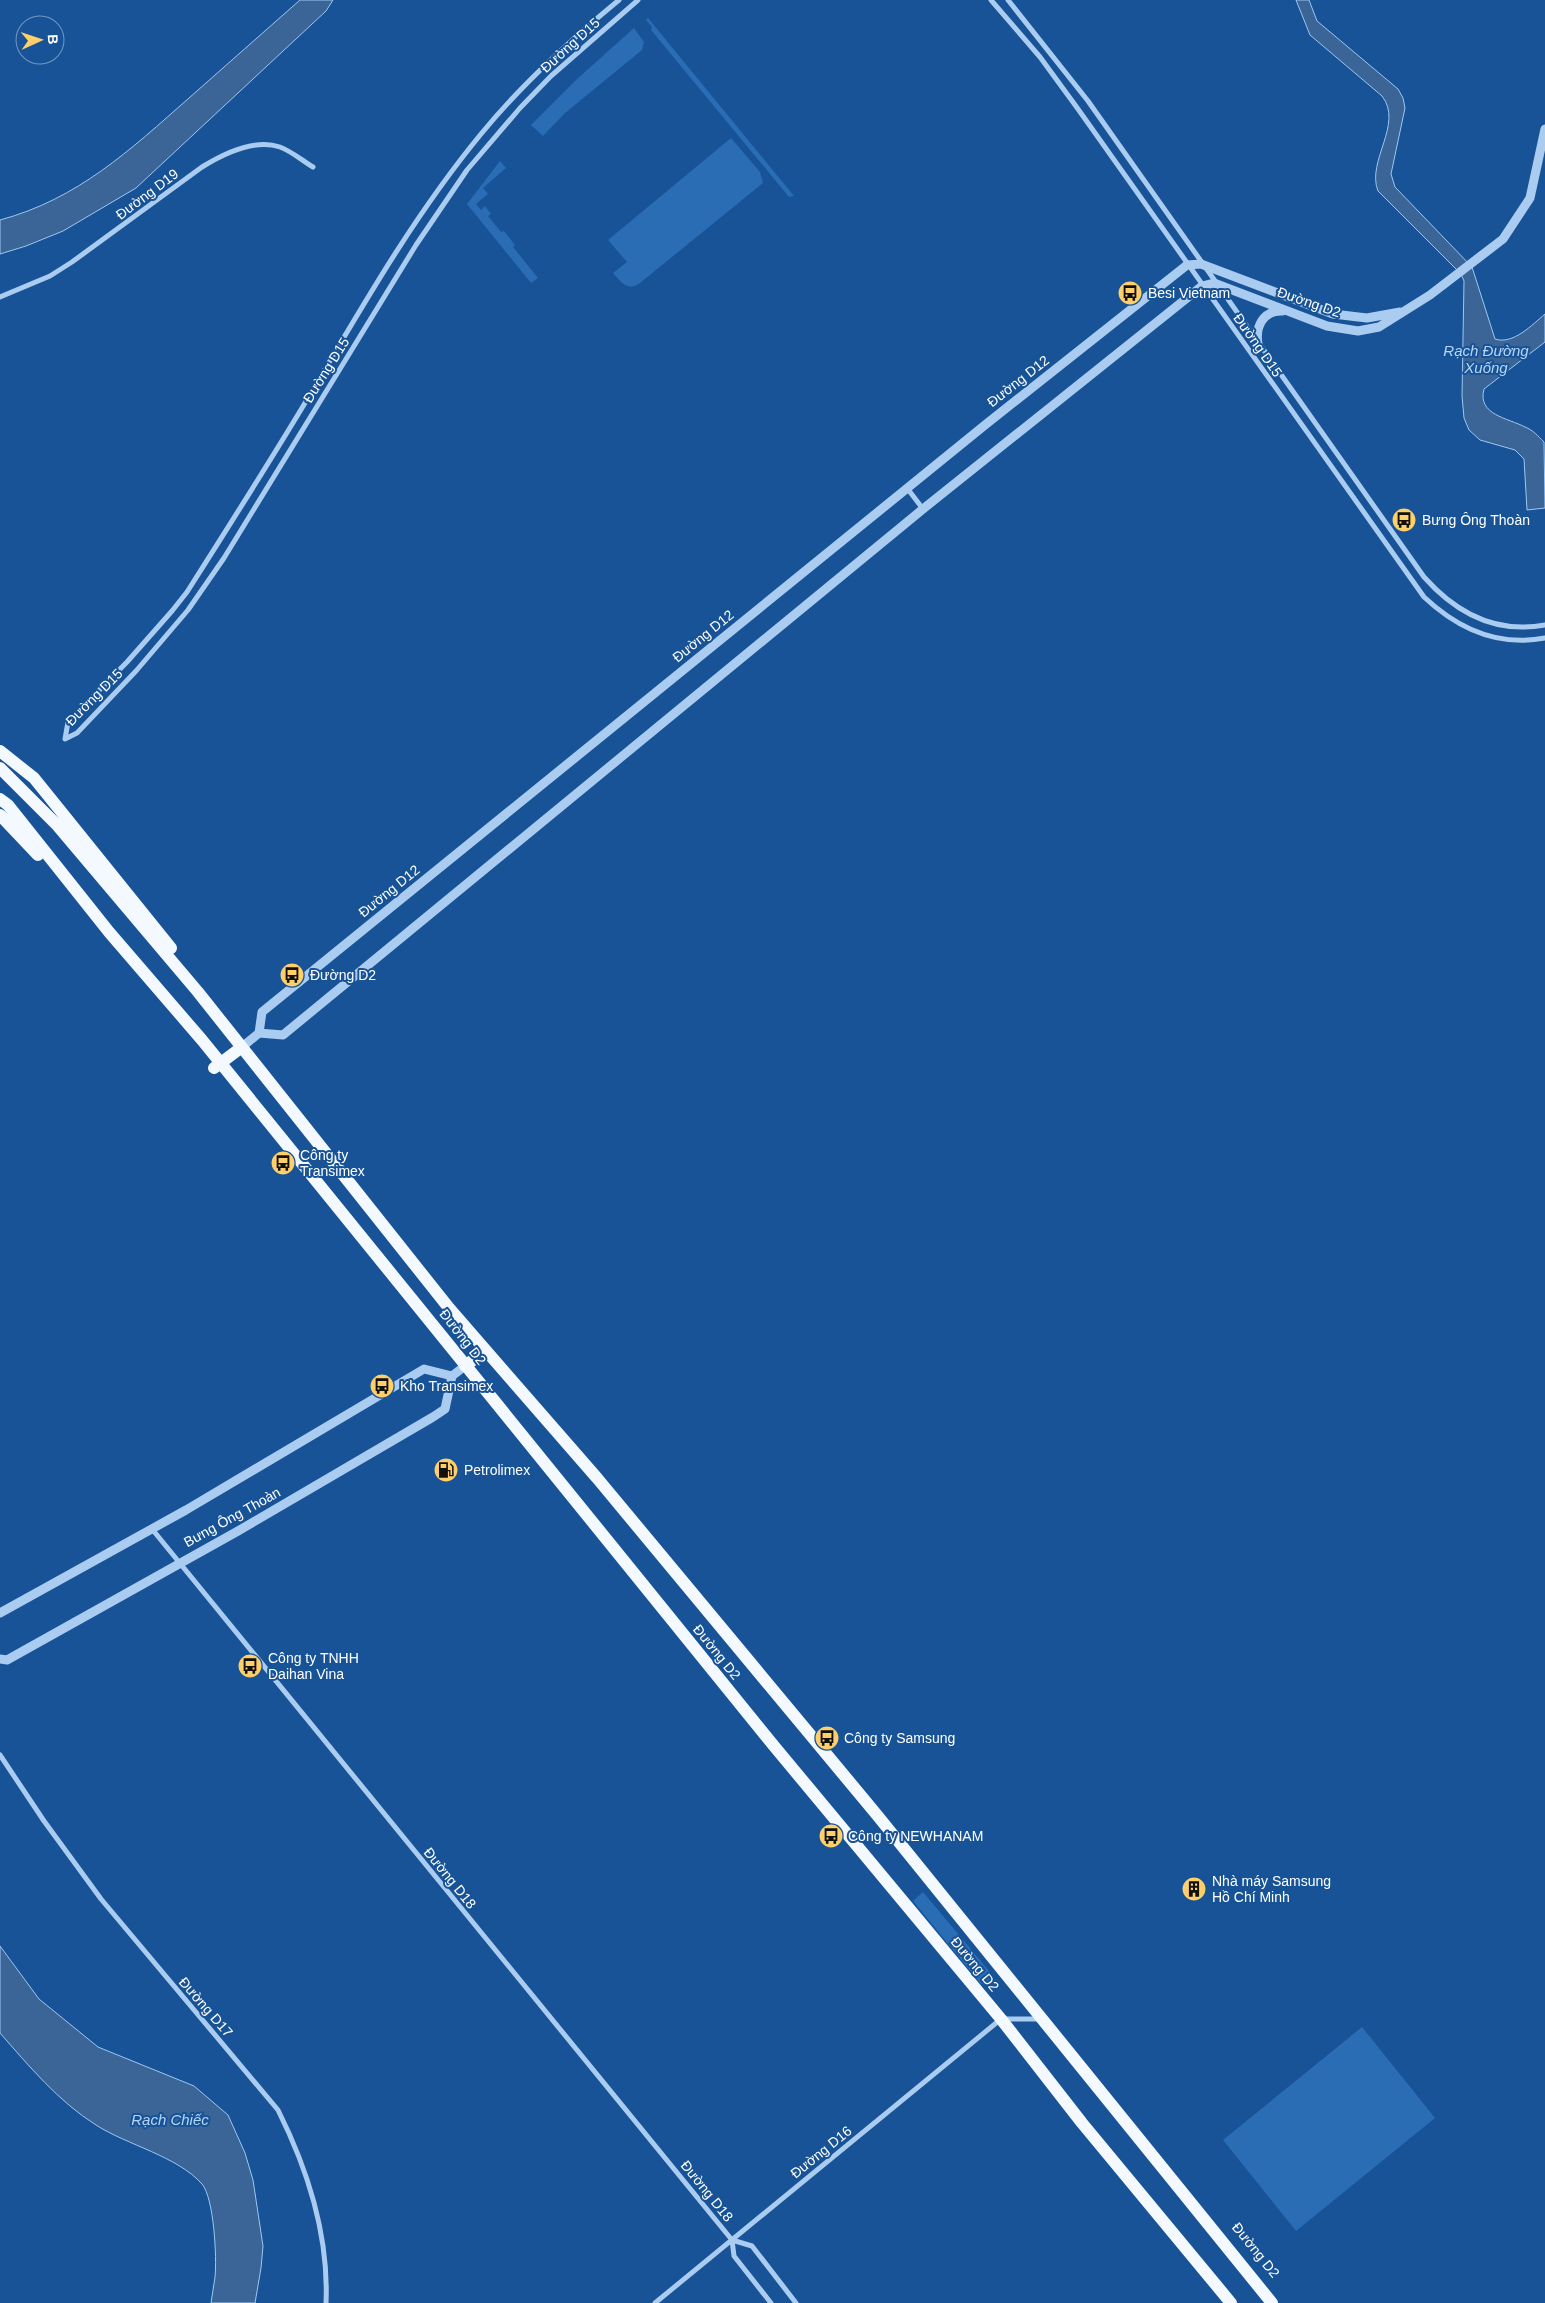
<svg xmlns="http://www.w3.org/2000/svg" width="1545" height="2303" font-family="Arial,sans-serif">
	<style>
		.green { fill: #2b6db5 }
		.water { fill: #3a6596; stroke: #9cc8f3 }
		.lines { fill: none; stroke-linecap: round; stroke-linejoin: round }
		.minor { stroke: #aaccf1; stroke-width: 5 }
		.tertiary { stroke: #aaccf1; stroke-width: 9 }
		.primary { stroke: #f4f9ff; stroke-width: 12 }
		.labels { text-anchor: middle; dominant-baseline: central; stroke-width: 4; stroke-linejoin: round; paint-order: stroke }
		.street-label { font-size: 14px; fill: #fff; stroke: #175396 }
		.poi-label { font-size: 14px; fill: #fff; stroke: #175396; text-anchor: start }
		.water-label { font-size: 15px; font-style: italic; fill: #b6d6f8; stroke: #175396 }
	</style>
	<rect width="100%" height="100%" fill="#175396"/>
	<!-- green -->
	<path class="green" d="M648,18l146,178 -5,1 -138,-167 1,-3 -6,-7z
		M634,28l10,14 -2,8 -77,63 -22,23 -12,-11 45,-45z
		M731,138l29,34 3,11 -123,100c-12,9 -19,-1 -27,-10l14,-11 -19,-22z
		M500,161l6,7 -23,20 5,6 -12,10 5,6 4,-4 6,8 -3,2 13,16 3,-1 11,14 -2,2 25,31 -7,5 -64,-79z
		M923,1892l67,80 2,5 -3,8 -8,-1 -68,-83z
		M1362,2027l73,91 -139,113 -73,-91z"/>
	<!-- water -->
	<path class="water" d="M300,0h33l-7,11 -190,177 -73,43 -37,15 -26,8v-34c78,-21 130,-70 189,-122 37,-33 74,-65 111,-98z
		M1296,0h13l8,21 81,68 5,9 2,10 -14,66 4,13 77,80 23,72c18,6 37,-14 50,-25v28l-61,47c-7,26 24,29 41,38 8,3 13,9 19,15l1,66 -18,2 -3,-51 -9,-9 -35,-10 -11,-10 -5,-12 -2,-22 2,-115 -3,-7 -83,-83c-12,-30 26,-67 4,-95l-72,-61z
		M0,1946l39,53 59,48 96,39 34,29 17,38 8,27 10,66 -2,22 -6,35h-44c1,-9 3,-17 4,-26 2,-19 -1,-79 -13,-93 -25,-28 -75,-39 -106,-59 -37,-23 -68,-60 -96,-92z"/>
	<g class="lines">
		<!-- minor -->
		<path class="minor" d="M991,0l49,57 38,52 346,488c33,31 74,50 121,41
			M1008,0l80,101 336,476c32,36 72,57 121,48
			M0,297l50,-21 22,-14 130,-95c21,-13 52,-29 78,-20 11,4 23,14 33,20
			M907,488l16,21
			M65,739l12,-6 59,-62 52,-61 36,-52 192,-313 51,-75 53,-62 31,-32 87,-76
			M65,739l3,-17 59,-60 45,-51 15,-19c42,-66 84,-132 124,-199 52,-88 104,-179 170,-259 41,-50 88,-93 138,-134
			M152,1529l580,711 20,6 44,57
			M0,1755l44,66 57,78 177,211c30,60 51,125 48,193
			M732,2240l2,16 37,47
			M655,2303l346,-284h39"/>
		<!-- tertiary -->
		<path class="tertiary" d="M1258,344c-3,-17 5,-34 25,-33
			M259,1033l24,2 640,-526 279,-223 12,-3 113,43 31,5 21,-4 51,-32 73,-56 27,-41 15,-69
			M242,1047l17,-14 3,-21 723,-587 202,-160 14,-1 132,50 34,4 33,-6
			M0,1613l186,-103 238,-141 28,7
			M0,1659l7,1 231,-129 195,-114 12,-8 7,-33 13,-10"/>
		<!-- primary -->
		<path class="primary" d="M0,751l34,27 137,170
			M0,768l56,56 142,168 251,316 148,170 280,337 395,488
			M0,799l8,6 101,127 93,108 572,706 227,273 81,104 149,180
			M0,815l38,40
			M214,1068l28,-21
			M465,1366l20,-15"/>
	</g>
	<!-- icons -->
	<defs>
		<symbol id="bus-disc" viewBox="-11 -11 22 22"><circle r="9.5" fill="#ffcf6a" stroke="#175396"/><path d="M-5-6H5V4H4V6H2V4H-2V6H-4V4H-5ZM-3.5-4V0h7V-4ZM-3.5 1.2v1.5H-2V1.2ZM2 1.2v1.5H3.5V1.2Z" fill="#111"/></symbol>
		<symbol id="fuel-disc" viewBox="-11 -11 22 22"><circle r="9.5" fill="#ffcf6a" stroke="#175396"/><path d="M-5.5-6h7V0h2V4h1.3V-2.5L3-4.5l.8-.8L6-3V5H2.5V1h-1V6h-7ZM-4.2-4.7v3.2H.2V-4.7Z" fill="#111"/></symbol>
		<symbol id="building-disc" viewBox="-11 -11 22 22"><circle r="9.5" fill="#ffcf6a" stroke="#175396"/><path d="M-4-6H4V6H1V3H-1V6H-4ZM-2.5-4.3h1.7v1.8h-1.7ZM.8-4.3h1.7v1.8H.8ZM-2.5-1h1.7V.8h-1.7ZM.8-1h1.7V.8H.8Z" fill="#111"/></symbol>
	</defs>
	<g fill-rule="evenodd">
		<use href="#bus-disc" x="1116" y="279" width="28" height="28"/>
		<use href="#bus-disc" x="1390" y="506" width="28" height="28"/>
		<use href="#bus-disc" x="278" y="961" width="28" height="28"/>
		<use href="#bus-disc" x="269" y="1149" width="28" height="28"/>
		<use href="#bus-disc" x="368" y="1372" width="28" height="28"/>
		<use href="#fuel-disc" x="432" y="1456" width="28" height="28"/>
		<use href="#bus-disc" x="236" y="1652" width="28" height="28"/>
		<use href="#bus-disc" x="813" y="1724" width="28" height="28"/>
		<use href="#bus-disc" x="817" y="1822" width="28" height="28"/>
		<use href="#building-disc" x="1180" y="1875" width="28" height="28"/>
	</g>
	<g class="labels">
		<!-- street labels -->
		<g class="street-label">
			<text transform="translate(570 45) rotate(-42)">Đường D15</text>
			<text transform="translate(147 194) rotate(-37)">Đường D19</text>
			<text transform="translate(1309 302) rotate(19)">Đường D2</text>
			<text transform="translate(1258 345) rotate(55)">Đường D15</text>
			<text transform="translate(326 370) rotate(-58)">Đường D15</text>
			<text transform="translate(1018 381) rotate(-38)">Đường D12</text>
			<text transform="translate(703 636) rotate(-39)">Đường D12</text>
			<text transform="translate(94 697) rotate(-45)">Đường D15</text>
			<text transform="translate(389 891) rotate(-39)">Đường D12</text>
			<text transform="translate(463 1337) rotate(52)">Đường D2</text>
			<text transform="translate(232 1517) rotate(-29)">Bưng Ông Thoàn</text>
			<text transform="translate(717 1652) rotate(51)">Đường D2</text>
			<text transform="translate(450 1878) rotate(51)">Đường D18</text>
			<text transform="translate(975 1964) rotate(50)">Đường D2</text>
			<text transform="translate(206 2007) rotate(49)">Đường D17</text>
			<text transform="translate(821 2152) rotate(-39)">Đường D16</text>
			<text transform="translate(707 2191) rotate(51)">Đường D18</text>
			<text transform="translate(1256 2250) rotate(51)">Đường D2</text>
		</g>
		<!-- poi labels -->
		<g class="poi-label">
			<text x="1148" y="293">Besi Vietnam</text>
			<text x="1422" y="520">Bưng Ông Thoàn</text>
			<text x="310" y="975">Đường D2</text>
			<text x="300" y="1155">Công ty<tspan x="300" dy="16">Transimex</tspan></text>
			<text x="400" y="1386">Kho Transimex</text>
			<text x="464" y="1470">Petrolimex</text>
			<text x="268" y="1658">Công ty TNHH<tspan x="268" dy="16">Daihan Vina</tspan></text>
			<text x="844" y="1738">Công ty Samsung</text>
			<text x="848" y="1836">Công ty NEWHANAM</text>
			<text x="1212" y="1881">Nhà máy Samsung<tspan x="1212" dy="16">Hồ Chí Minh</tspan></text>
		</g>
		<!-- water labels -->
		<g class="water-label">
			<text x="1486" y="350">Rạch Đường<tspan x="1486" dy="17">Xuống</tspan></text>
			<text x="170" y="2119">Rạch Chiếc</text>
		</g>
	</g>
	<!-- north arrow -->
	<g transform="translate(40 40) rotate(87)"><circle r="24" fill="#175396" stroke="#7498c0"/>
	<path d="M0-4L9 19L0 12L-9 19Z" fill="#ffcf6a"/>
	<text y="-8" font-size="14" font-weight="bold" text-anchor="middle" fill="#ffffff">B</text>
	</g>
</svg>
